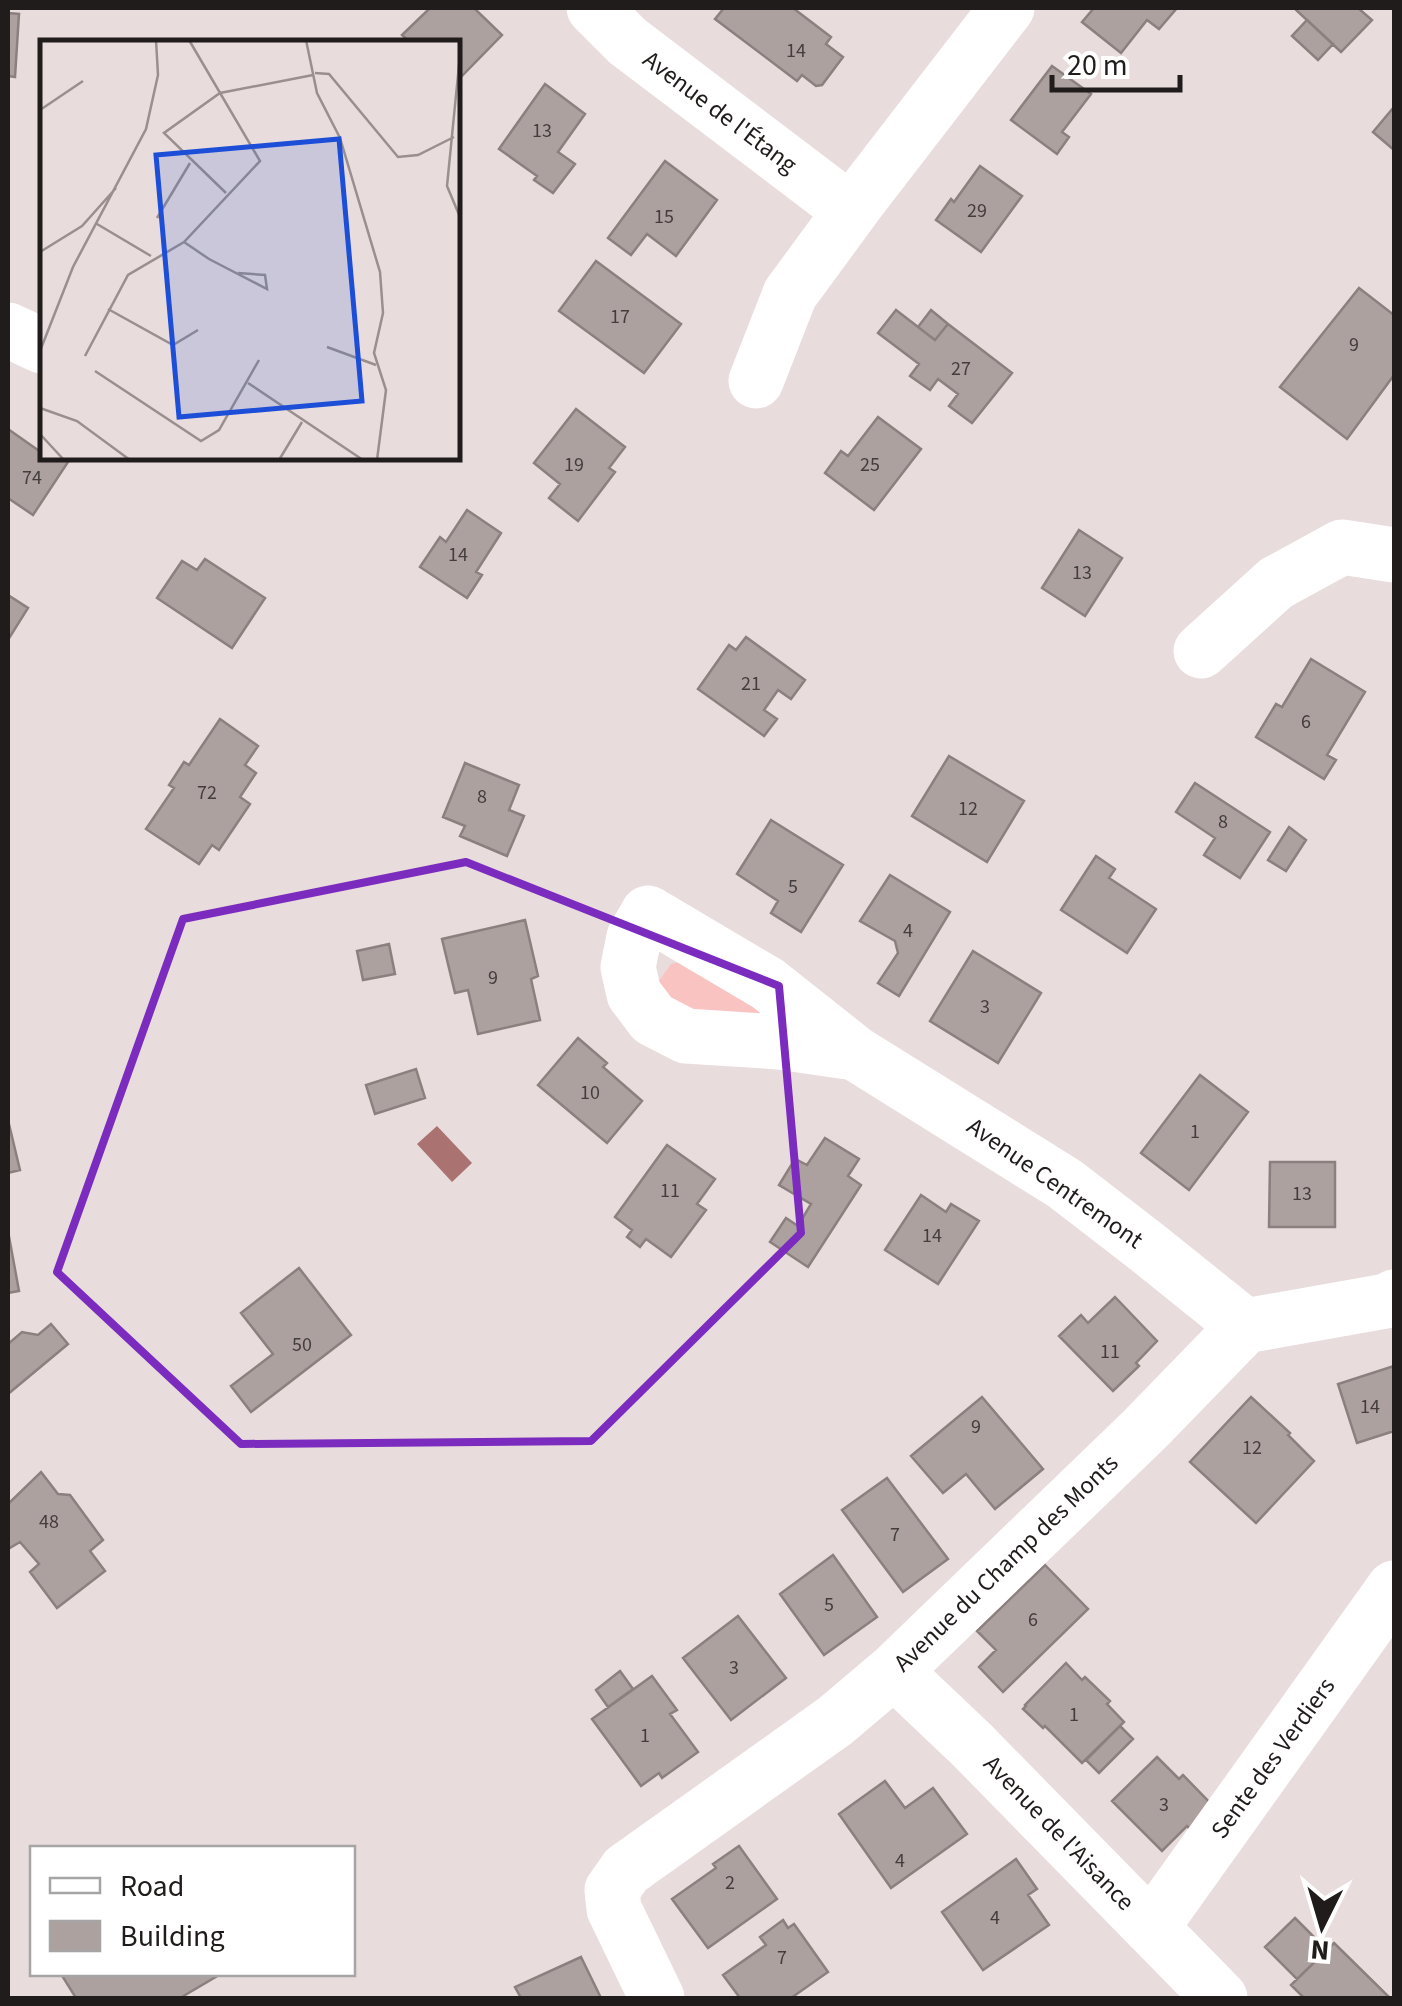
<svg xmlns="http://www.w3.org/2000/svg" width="1402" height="2006" font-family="'Source Sans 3',sans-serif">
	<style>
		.green { fill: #f8c3c0 }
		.water { fill: #aa7371 }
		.building { fill: #ada1a0; stroke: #8c807f; stroke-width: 2.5 }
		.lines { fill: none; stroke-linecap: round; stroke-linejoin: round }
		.minor { stroke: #fff; stroke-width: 55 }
		.marked { fill: none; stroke: #7b2cbf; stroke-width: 8; stroke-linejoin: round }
		.labels { text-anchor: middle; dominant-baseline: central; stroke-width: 8; stroke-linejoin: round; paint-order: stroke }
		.number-label { font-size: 20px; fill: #443d3d }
		.street-label { font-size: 25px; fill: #211c1c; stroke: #fff }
		.inset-road { fill: none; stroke: #998f8f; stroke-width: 2.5 }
		.view { fill: #1d4ed8; fill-opacity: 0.15; stroke: #1d4ed8; stroke-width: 5 }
		.inset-edge { fill: none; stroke: #211c1c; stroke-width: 5 }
	</style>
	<rect width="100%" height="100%" fill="#e9dcdc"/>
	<!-- green -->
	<path class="green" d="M690,960l101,56 -101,8 -34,-39 15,-21z"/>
	<!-- water -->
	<path class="water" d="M437,1126l35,37 -20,19 -35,-38z"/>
	<!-- building -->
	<path class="building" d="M430,8h44l28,27 -44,45v-38h-48l-8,-7z
		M724,8h69l38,29 -5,7 17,13 -21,28 -6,1 -14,-11 -5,6 -82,-62z
		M1094,8h83l-18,21 -12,-9 -26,33 -39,-31z
		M1294,8h64l14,12 -31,32z
		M8,13l11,1 -4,63 -7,-1z
		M1307,20l26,24 -15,16 -26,-24z
		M1052,66l39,28 -29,38 7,5 -12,17 -46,-34z
		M545,84l40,30 -27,38 17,12 -22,29 -19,-13 3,-4 -38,-27z
		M1394,107v43l-21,-18z
		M665,161l52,39 -41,56 -29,-22 -16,21 -23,-17z
		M980,166l42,30 -41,56 -45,-32 15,-21 3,3z
		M596,261l85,63 -37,49 -85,-62z
		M1359,288l35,27v60l-47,64 -67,-52z
		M896,310l39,30 13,-16 64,49 -40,50 -23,-17 9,-12 -20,-15 -8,11 -20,-14 9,-12 -41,-31z
		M931,310l17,14 -13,16 -17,-13z
		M576,409l49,38 -16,21 6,4 -37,49 -29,-23 11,-14 -26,-21z
		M878,417l43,32 -47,61 -49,-37 16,-22 7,5z
		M8,429l34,24v5l28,1 -37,56 -25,-17z
		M467,510l34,23 -25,39 6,3 -15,23 -47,-31 20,-30 6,5z
		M1079,530l43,28 -37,58 -43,-28z
		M205,559l60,39 -33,50 -75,-50 25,-37 15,9z
		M8,595l20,13 -20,32z
		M746,637l59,43 -14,19 -13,-9 -14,20 13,9 -13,17 -66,-47 31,-44 7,5z
		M1311,659l54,33 -38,63 9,5 -12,19 -68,-42 20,-33 6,3z
		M220,719l38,27 -13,19 11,8 -16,24 10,7 -31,46 -7,-5 -13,19 -53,-35 28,-41 -5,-3 15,-23 5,3z
		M949,756l75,45 -37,61 -75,-46z
		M465,763l54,22 -10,25 15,6 -17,40 -47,-20 5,-10 -22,-9z
		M1195,783l75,49 -30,46 -36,-23 11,-17 -39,-26z
		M771,820l72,45 -42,67 -30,-19 7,-12 -41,-27z
		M1289,827l17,13 -20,31 -18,-11z
		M1096,856l19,13 -6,9 47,31 -29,44 -66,-43z
		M890,875l60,37 -51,84 -21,-13 20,-30 -3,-12 -35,-20z
		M525,920l13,56 -7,3 9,41 -62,14 -10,-44 -13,3 -13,-54z
		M389,944l6,30 -32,6 -6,-29z
		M973,951l68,42 -43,70 -68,-42z
		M578,1038l29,25 -4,4 39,34 -35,42 -69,-58z
		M416,1069l9,29 -50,16 -9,-29z
		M1200,1075l48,37 -59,78 -48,-37z
		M8,1120l12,50 -12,3z
		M825,1138l34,21 -11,17 13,9 -53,82 -38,-25 16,-24 12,8 13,-22 -32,-19 16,-26 12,6z
		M667,1145l48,34 -18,25 9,6 -35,47 -25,-18 -6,8 -13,-10 5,-7 -17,-13z
		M1270,1162h65v65h-66z
		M921,1195l25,17 5,-8 28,17 -41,63 -53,-34z
		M8,1231l11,60 -11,2z
		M299,1268l52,67 -100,77 -20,-26 42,-32 -32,-41z
		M1115,1297l42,44 -21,22 3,3 -26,25 -54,-55 22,-21 7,8z
		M51,1324l17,20 -60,50v-50l14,-12 16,3z
		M1394,1366v65l-37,12 -19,-59z
		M982,1397l61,72 -48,40 -29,-35 -23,19 -32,-37z
		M1251,1397l39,36 -2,2 26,26 -58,62 -66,-61z
		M41,1472l17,22 12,1 33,45 -13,11 15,20 -48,37 -27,-36 9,-8 -19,-22 -12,7v-45z
		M887,1478l61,81 -45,33 -61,-82z
		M833,1555l44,62 -53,38 -44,-61z
		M1045,1565l43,44 -85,83 -24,-25 17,-17 -19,-19z
		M738,1616l48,62 -55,42 -48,-62z
		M1066,1663l16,17 3,-3 25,24 -3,3 17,18 -42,41 -37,-37 -2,2 -20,-19 3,-3 -1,-1z
		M620,1671l13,18 -25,18 -12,-17z
		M652,1676l25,34 -7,4 28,38 -36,26 -3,-5 -18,13 -49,-67z
		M1120,1726l13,13 -34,34 -13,-13z
		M1157,1757l22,22 4,-4 32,33 -23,23 -5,-5 -25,25 -50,-50z
		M885,1781l20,27 28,-20 34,46 -76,54 -52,-74z
		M739,1846l38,53 -69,49 -36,-49 44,-31 -3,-4z
		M1016,1859l21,30 -9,6 21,30 -66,45 -41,-58z
		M1295,1918l32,32 -30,29 -32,-32z
		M783,1920l5,8 6,-4 34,48 -37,26h-51l-17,-23 43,-30 -6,-8z
		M1334,1943l56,55h-86l-13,-13z
		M581,1957l20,41h-80l-6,-11z
		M61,1974h157l1,1 -39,23h-104z"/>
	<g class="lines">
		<!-- minor -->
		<path class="minor" d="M594,8l33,33 224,170
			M8,330l34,16
			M756,381l34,-87 69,-94 148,-192
			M1201,651l75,-68 66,-36 52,8
			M855,1053l-76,-11 -93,-6 -33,-17 -19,-25 -6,-27 6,-30 14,-24 120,71 87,69 210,131 83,64 97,78
			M894,1671l78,74 248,253
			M1151,1928l243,-340
			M657,1998l-43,-89 -2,-19 14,-20 209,-149 59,-50 251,-242 100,-103 141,-25 8,-4"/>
	</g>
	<!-- marked area -->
	<path class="marked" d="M466,862l313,124 22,247 -210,208 -350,3 -184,-172 126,-353z"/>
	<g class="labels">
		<!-- number labels -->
		<g class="number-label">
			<text x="796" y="51">14</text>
			<text x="542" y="131">13</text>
			<text x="977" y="211">29</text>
			<text x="664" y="217">15</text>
			<text x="620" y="317">17</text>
			<text x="1354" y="345">9</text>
			<text x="961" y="369">27</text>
			<text x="574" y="465">19</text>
			<text x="870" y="465">25</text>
			<text x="32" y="478">74</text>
			<text x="458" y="555">14</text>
			<text x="1082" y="573">13</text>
			<text x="751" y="684">21</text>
			<text x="1306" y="722">6</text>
			<text x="207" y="793">72</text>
			<text x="482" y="797">8</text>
			<text x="968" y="809">12</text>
			<text x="1223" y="822">8</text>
			<text x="793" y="887">5</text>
			<text x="908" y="931">4</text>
			<text x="493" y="978">9</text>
			<text x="985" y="1007">3</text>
			<text x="590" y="1093">10</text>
			<text x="1195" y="1132">1</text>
			<text x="670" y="1191">11</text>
			<text x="1302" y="1194">13</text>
			<text x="932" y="1236">14</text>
			<text x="302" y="1345">50</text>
			<text x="1110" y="1352">11</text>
			<text x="1370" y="1407">14</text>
			<text x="976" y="1427">9</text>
			<text x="1252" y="1448">12</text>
			<text x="49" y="1522">48</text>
			<text x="895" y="1535">7</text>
			<text x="829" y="1605">5</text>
			<text x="1033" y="1620">6</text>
			<text x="734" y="1668">3</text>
			<text x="1074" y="1715">1</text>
			<text x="645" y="1736">1</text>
			<text x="1164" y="1805">3</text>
			<text x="900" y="1861">4</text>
			<text x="730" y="1883">2</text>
			<text x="995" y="1918">4</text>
			<text x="782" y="1958">7</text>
		</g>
		<!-- street labels -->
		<g class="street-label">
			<text transform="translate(720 112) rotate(37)">Avenue de l'Étang</text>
			<text transform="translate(1055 1183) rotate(35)">Avenue Centremont</text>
			<text transform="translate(1006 1563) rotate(-44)">Avenue du Champ des Monts</text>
			<text transform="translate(1273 1758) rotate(-54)">Sente des Verdiers</text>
			<text transform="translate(1059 1833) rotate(46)">Avenue de l'Aisance</text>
		</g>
	</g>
	<!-- overview -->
	<g transform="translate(40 40)">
		<rect width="420" height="420" fill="#e9dcdc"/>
		<path class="inset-road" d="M266,0l11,53 23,45 40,134 3,41 -9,40 12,37 -9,70M420,15l-13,131 13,31M275,33l14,1 69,83 20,-2 36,-18M0,70l43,-29M186,153l-62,-60 56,-40 93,-18M117,178l33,-55M57,184l54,32M144,202l25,17 58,30 -2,-14 -27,-2M0,212l42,-26 34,-38M68,269l65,36 25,-15M287,307l49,18M0,311l33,-84 73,-138 12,-54 -2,-35M45,316l43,-81 56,-33 76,-81 -71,-121M55,331l106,70 18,-11 40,-70M208,343l115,77M0,368l37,13 53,39M0,394l24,26M239,420l23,-38"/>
		<path class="view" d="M299,99l23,262 -183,16 -23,-262z"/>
		<rect width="420" height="420" class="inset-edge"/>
	</g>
	<!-- border -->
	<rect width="1402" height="2006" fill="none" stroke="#211c1c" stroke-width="20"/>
	<!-- legend -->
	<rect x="30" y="1846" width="325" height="130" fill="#ffffff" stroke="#a6a4a4" stroke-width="2.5"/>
	<rect x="50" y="1878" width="50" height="15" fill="#ffffff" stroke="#a6a4a4" stroke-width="2.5"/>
	<text x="120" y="1896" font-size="30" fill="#211c1c">Road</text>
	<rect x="50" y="1921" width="50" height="30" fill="#ada1a0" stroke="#a6a4a4" stroke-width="2.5"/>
	<text x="120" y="1946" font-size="30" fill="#211c1c">Building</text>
	<!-- north arrow -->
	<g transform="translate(1322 1926) rotate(185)" stroke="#ffffff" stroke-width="8" paint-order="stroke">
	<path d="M0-8L18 38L0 25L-18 38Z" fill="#211c1c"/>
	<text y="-15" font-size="28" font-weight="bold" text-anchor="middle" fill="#211c1c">N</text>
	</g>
	<!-- scale -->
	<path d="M1052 75v15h128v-15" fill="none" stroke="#211c1c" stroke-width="5"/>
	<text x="1067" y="75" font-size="30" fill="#211c1c" stroke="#ffffff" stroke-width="8" paint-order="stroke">20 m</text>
</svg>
